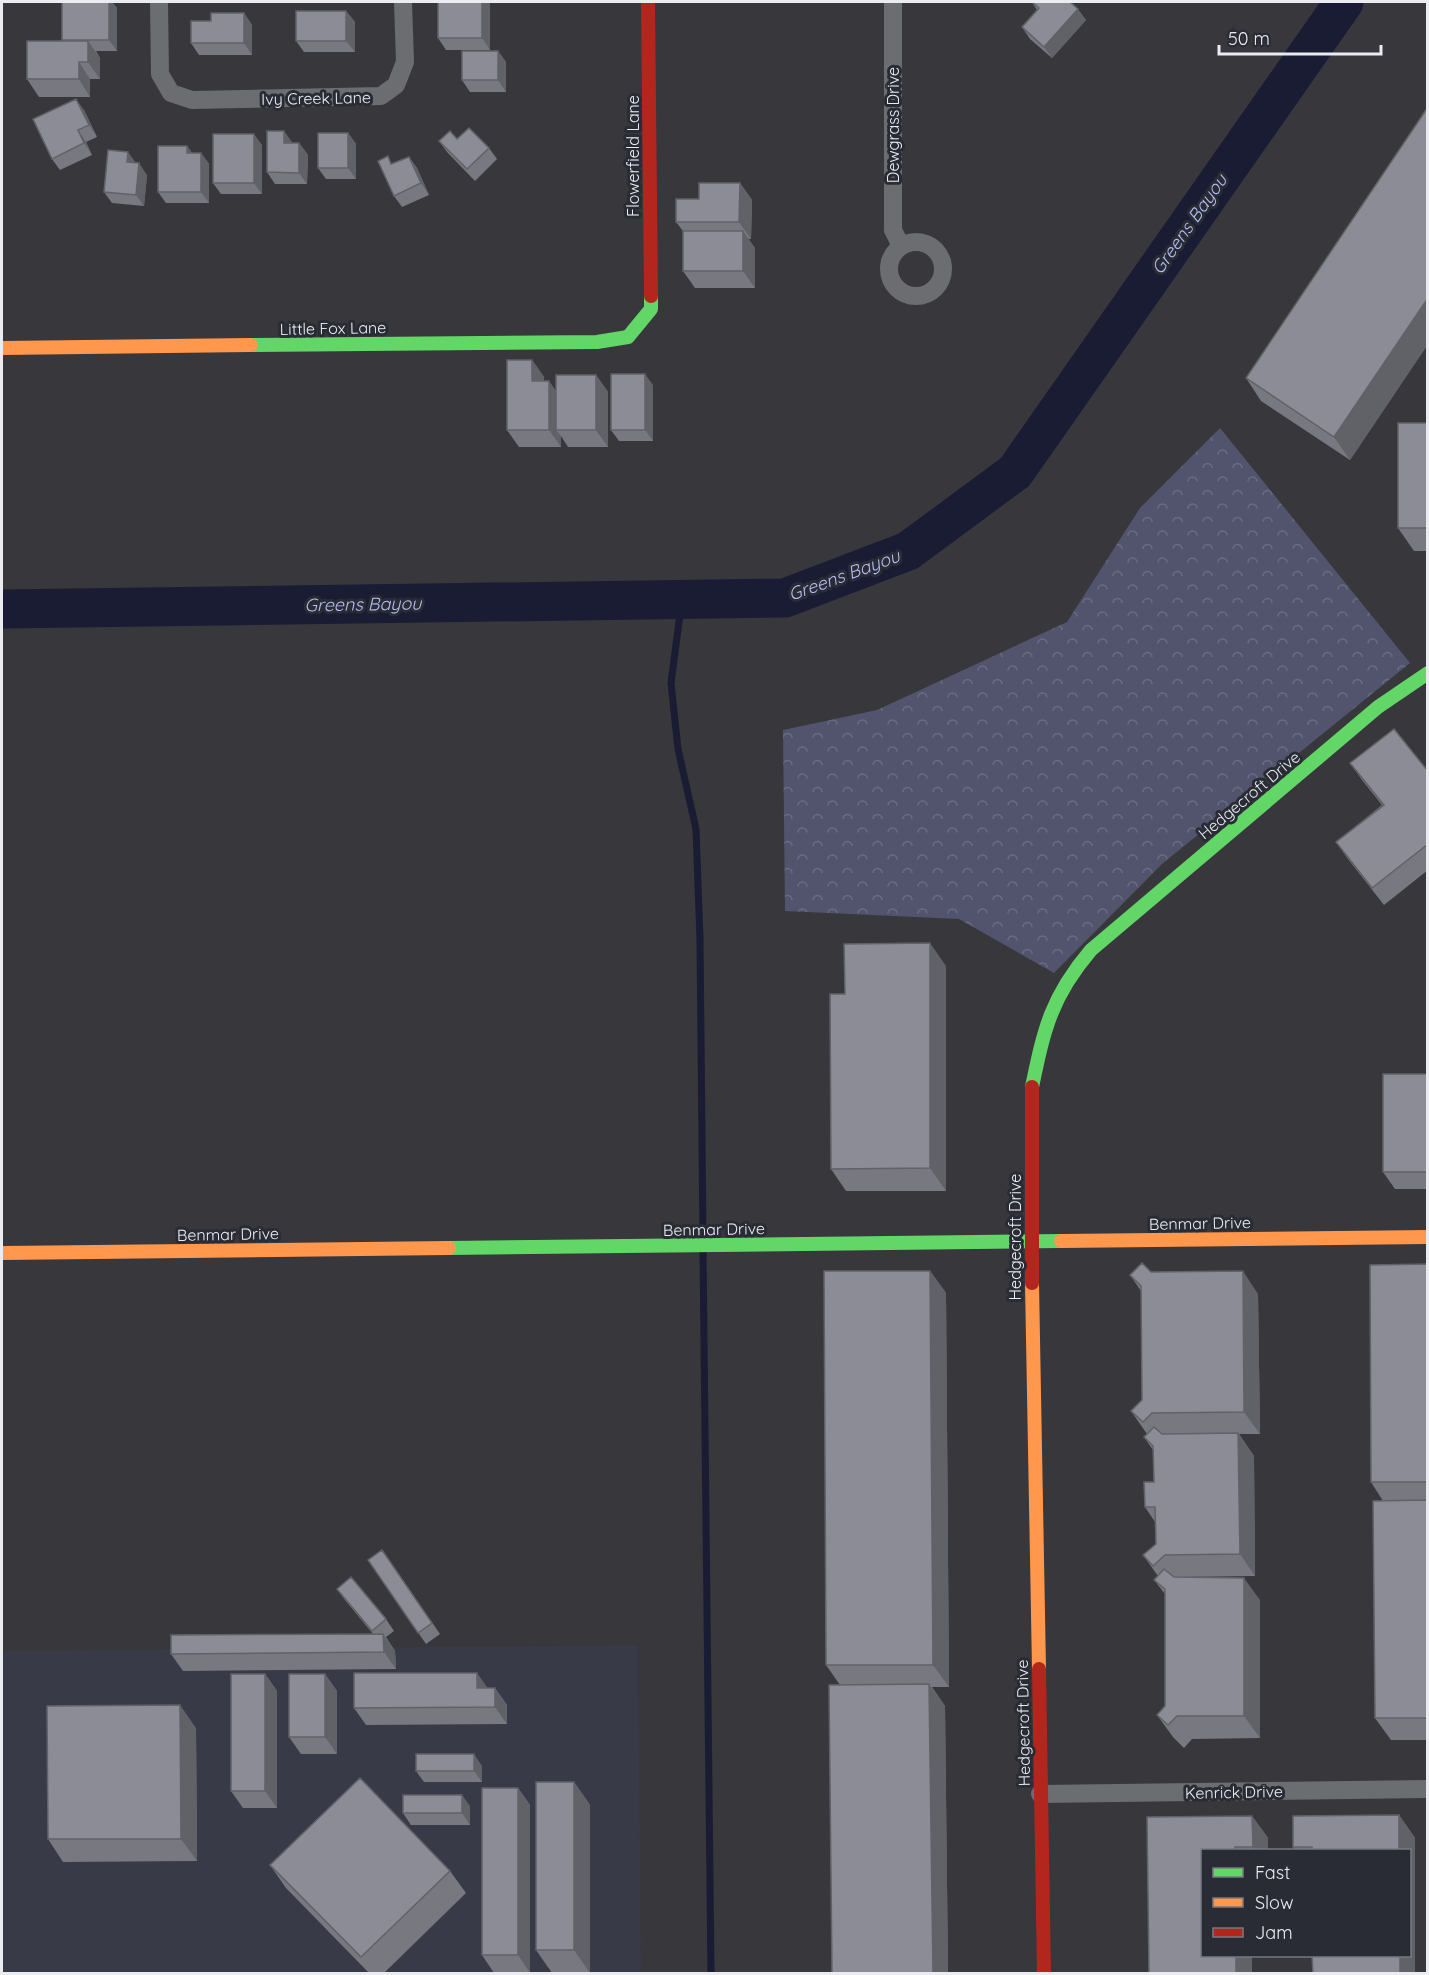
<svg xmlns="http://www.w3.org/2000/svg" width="1429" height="1975" font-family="Quicksand,sans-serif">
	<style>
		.built { fill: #393a48 }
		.park { fill: url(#park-crowns) }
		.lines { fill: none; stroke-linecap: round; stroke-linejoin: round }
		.stream { stroke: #1a1c34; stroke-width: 7 }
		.river { stroke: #1a1c34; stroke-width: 39 }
		.street { stroke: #6c6d71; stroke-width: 18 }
		.fast { stroke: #63d668; stroke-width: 14 }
		.slow { stroke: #ff974d; stroke-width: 14 }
		.jam { stroke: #b3261e; stroke-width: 14 }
		.wall { fill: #787880 }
		.shaded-wall { fill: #616268 }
		.building { fill: #8b8c95; stroke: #616268; stroke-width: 1.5 }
		.labels { text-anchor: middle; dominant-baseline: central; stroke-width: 6; stroke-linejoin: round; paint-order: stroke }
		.street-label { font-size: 16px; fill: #ebecf2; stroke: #2a2c35 }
		.water-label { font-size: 18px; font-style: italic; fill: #b5bef5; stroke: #2a2c35 }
	</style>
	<defs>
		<pattern id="park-crowns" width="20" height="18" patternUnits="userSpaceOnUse" patternTransform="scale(1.5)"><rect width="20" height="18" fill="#51546c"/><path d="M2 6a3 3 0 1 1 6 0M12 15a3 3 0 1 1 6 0" fill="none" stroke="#6a6d81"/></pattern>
	</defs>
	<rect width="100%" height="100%" fill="#37373c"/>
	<!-- built -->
	<path class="built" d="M638,1645l3,328h-639v-322z"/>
	<!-- park -->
	<path class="park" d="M1220,428l190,235 -248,201 -108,109 -95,-54 -174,-8 -2,-181 94,-20 190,-88 73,-114z"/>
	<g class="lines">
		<!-- stream -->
		<path class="stream" d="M682,599l-11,84 7,66 18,80 4,110 3,300
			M703,1250l8,724"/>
		<!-- river -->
		<path class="river" d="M2,609l783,-11 123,-47 107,-79 329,-470"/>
		<!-- street -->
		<path class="street" d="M159,2l1,72 11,19 21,7 189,-4 15,-11 9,-23 -2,-60
			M893,2v228l8,16
			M889 269a27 27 0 1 1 54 0a27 27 0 1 1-54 0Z
			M1040,1794l388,-5"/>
		<!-- fast -->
		<path class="fast" d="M251,345l346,-3 31,-5 23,-28v-13
			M1032,1087c12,-58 19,-90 59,-137l287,-243 50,-34
			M449,1248l612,-7"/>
		<!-- slow -->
		<path class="slow" d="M2,348l249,-3
			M1061,1241l367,-4
			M2,1253l447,-5
			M1032,1283l7,386"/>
		<!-- jam -->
		<path class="jam" d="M648,2l3,294
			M1032,1283v-196
			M1039,1669l5,305"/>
	</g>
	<!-- wall -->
	<path class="wall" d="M62,2h50l5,6v43h-21l4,7v21h-10v18h-51l-12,-18 35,-38z
		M438,2h50l2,2v46h-44l-8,-12z
		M1032,2h38l16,18 -34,38 -22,-19 -8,-12 15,-17z
		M346,11l9,11v30h-51l-8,-11z
		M244,13l8,12v30h-53l-8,-12 20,-22z
		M498,51l8,11v30h-36l-8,-12z
		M1428,107v237l-78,116 -89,-59 -15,-23z
		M84,110l13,27 -11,5 6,13 -32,15 -8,-11z
		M348,133l8,11v35h-30l-8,-11z
		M439,141l50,7 8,11 -22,22 -28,-29z
		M292,142v1h7l9,12 -1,29h-32l-8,-12z
		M262,145v49h-41l-8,-11z
		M187,146l5,7h9l8,11v39h-43l-8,-11z
		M409,157l8,11 12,27 -27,12 -8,-11 -1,-32z
		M147,175l-3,31 -32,-3 -8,-11z
		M740,183l12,17 -1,39h-3l7,9v40h-60l-12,-17v-40l-7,-9 23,-23z
		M532,360l12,17v4h5l7,11 40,-17 12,17v55h-40l-7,-11v11h-42l-12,-17z
		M653,385v56h-34l-8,-11z
		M1428,423v128h-14l-16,-23z
		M1350,763l78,7v100l-44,35 -36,-46 -12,-17 46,-37 -20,-25z
		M946,966v225h-100l-15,-22 14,-175z
		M1428,1074v115h-33l-12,-17z
		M1428,1264v476h-37l-16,-22 8,-217 -12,-19z
		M930,1271l16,22 3,394h-17l13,19 3,268h-116l8,-289 -14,-20z
		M1151,1272l107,22 2,140h-21l15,22 1,120 -74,1 79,23v138l-68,1 -8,9 -11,-11 -16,-22 8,-9v-112l-11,-14 4,-4 -15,-21 13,-11 -1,-22 -10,-15 9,-25 -1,-32 -9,-13 3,-3 -16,-23 11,-11 -1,-109 -11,-16z
		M382,1550l58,84 -14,10 -58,-84z
		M337,1589l49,30 8,12 -8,6 9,14 1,18 -213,2 -12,-17 202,-20 -28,-34z
		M265,1674l12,17v117h-34l-12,-17z
		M325,1674l12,17v63h-36l-12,-17z
		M495,1688l12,17v19l-141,1 -12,-17z
		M196,1728l1,133 -134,1 -15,-23z
		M482,1766v16h-58l-8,-11z
		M574,1782l16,23v168h-38l-16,-23z
		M518,1788l12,17v168h-36l-12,-18z
		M470,1806v19h-59l-8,-12z
		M1399,1815l16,23v136h-102l97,-123h-115l-2,-4z
		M1252,1816l16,22v13h-65v105h49v18h-103l-2,-157z
		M270,1865l180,6 16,22 -83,81h-13l-84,-86z"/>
	<!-- shaded-wall -->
	<path class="shaded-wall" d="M109,2h3l5,6v43l-8,-11z
		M482,2h6l2,2v46l-8,-12z
		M1078,9l8,11 -34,38 -8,-11z
		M346,11l9,11v30l-9,-11z
		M244,13l8,12v30l-8,-12z
		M88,41l12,17v21l-12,-17z
		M498,51l8,11v30l-8,-12z
		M79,62l11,17v18l-11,-18z
		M76,99l8,11 13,27 -8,-12z
		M78,130l8,12 6,13 -8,-12z
		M284,131l8,11v12l-8,-11z
		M348,133l8,11v35l-8,-11z
		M254,134l8,11v49l-8,-11z
		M299,143l9,12 -1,29 -8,-11z
		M187,146l8,11 -8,-4z
		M128,152l8,11 -9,-1z
		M201,153l8,11v39l-8,-11z
		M409,157l8,11 12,27 -8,-12z
		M139,163l8,12 -3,31 -8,-11z
		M740,183l12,17 -1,39 -12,-17z
		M743,231l12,17v40l-12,-17z
		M1428,298v46l-78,116 -16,-23z
		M532,360l12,17v21l-12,-17z
		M645,374l8,11v56l-8,-11z
		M596,375l12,17v55l-12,-17z
		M549,381l12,17 -5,32 5,6v11l-12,-17z
		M930,943l16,23v225l-16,-23z
		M930,1271l16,22 3,394 -16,-22z
		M1243,1271l15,23 2,140 -16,-22z
		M1238,1433l16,23 1,120 -15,-22z
		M1244,1578l16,22v138l-16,-22z
		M383,1634l12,17 1,18 -12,-17z
		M477,1673l12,17 -12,-2z
		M265,1674l12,17v117l-12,-17z
		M325,1674l12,17v63l-12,-17z
		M929,1684l16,22 3,268h-15z
		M495,1688l12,17v19l-12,-17z
		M180,1705l16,23 1,133 -16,-22z
		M474,1754l8,12v16l-8,-11z
		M574,1782l16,23v168l-16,-23z
		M518,1788l12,17v168l-12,-18z
		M462,1795l8,11v19l-8,-12z
		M1399,1815l16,23v136h-15v-18h10v-105h-11z
		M1252,1816l16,22v13h-13l-2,-4z
		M1236,1956h16v18h-16z"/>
	<!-- building -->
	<path class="building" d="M62,2h47v38h-47z
		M438,2h44v36h-44z
		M1032,2h38l8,7 -34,38 -22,-20 17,-19z
		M296,11h50v30h-50z
		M211,13h33v30h-53v-22h20z
		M27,41h61v21h-9v17h-52z
		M462,51h36v29h-36z
		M76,99l13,26 -11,5 6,13 -32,16 -19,-40z
		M1428,107v191l-94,139 -88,-59z
		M469,128l20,20 -22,21 -28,-28 11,-10 7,8z
		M267,131h17v12h15v30l-32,-1z
		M318,133h30v35h-30z
		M213,134h41v49h-41z
		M158,146h29v7h14v39h-43z
		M108,150l20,2 -1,10 12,1 -3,32 -32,-3z
		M388,156l3,8 18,-7 12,26 -27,13 -16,-35z
		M699,183h41l-1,39h-63v-23h23z
		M683,231h60v40h-60z
		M507,360h25v21h17v49h-42z
		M611,374h34v56h-34z
		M556,375h40v55h-40z
		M1398,423h30v105h-30z
		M1394,729l33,41h1v74l-56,44 -36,-46 48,-37 -34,-42z
		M930,943v225l-99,1 -1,-175h15l-1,-50z
		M1383,1074h45v98h-45z
		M1142,1263l9,9 92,-1 1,141 -92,1 -9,9 -12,-11 11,-11 -1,-114 -11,-11z
		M1428,1264v218h-57l-1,-217z
		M824,1271h106l3,394h-107z
		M1154,1427l8,7 76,-1 2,121 -75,1 -12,11 -10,-11 13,-11 -1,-37h-10l-1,-25h10l-1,-36 -9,-9z
		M1428,1500v218h-53l-2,-217z
		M382,1550l50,73 -14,10 -50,-73z
		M1164,1569l10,8 70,1v138h-67l-9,9 -11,-10 8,-9v-117l-11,-9z
		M351,1577l35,42 -14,12 -35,-42z
		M383,1634l1,18 -213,2v-19z
		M354,1673h123v15h18v19l-141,1z
		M231,1674h34v117h-34z
		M289,1674h36v63h-36z
		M929,1684l4,290h-101l-3,-289z
		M180,1705l1,134h-133l-1,-133z
		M416,1754h58v17h-58z
		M360,1778l90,93 -89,86 -91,-92z
		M536,1782h38v168h-38z
		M482,1788h36v167h-36z
		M403,1795h59v18h-59z
		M1399,1815v36h-87v-4h-19v-31z
		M1252,1816l1,31h-18v4h-32v105h33v18h-87l-2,-157z
		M1312,1956h88v18h-87z"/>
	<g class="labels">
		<!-- street labels -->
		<g class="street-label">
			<text transform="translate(316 98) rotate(-1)">Ivy Creek Lane</text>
			<text transform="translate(893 125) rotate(-90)">Dewgrass Drive</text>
			<text transform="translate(633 156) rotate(-90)">Flowerfield Lane</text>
			<text transform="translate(333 328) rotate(-1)">Little Fox Lane</text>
			<text transform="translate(1249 795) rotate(-40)">Hedgecroft Drive</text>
			<text transform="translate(1200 1223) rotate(-1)">Benmar Drive</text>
			<text transform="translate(714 1229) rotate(-1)">Benmar Drive</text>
			<text transform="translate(228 1234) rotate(-1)">Benmar Drive</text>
			<text transform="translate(1015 1237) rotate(-90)">Hedgecroft Drive</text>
			<text transform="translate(1023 1723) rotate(-91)">Hedgecroft Drive</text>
			<text transform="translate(1234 1792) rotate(-1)">Kenrick Drive</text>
		</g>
		<!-- water labels -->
		<g class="water-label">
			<text transform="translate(1189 224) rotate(-55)">Greens Bayou</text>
			<text transform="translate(844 575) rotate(-20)">Greens Bayou</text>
			<text transform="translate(363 604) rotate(-1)">Greens Bayou</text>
		</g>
	</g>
	<!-- border -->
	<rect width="1429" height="1975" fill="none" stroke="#ebecf2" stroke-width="6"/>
	<!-- legend -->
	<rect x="1201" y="1849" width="210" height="108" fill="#2a2c35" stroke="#777981" stroke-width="1.5"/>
	<rect x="1213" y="1868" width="30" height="9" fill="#63d668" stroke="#777981" stroke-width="1.5"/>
	<text x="1255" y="1879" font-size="18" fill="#ebecf2">Fast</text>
	<rect x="1213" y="1898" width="30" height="9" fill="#ff974d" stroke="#777981" stroke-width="1.5"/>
	<text x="1255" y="1909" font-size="18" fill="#ebecf2">Slow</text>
	<rect x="1213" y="1928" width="30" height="9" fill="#b3261e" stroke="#777981" stroke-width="1.5"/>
	<text x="1255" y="1939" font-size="18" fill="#ebecf2">Jam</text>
	<!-- scale -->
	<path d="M1219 45v9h162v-9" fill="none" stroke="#ebecf2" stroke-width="3"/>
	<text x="1228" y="45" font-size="18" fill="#ebecf2" stroke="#2a2c35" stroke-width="4.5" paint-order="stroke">50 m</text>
</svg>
